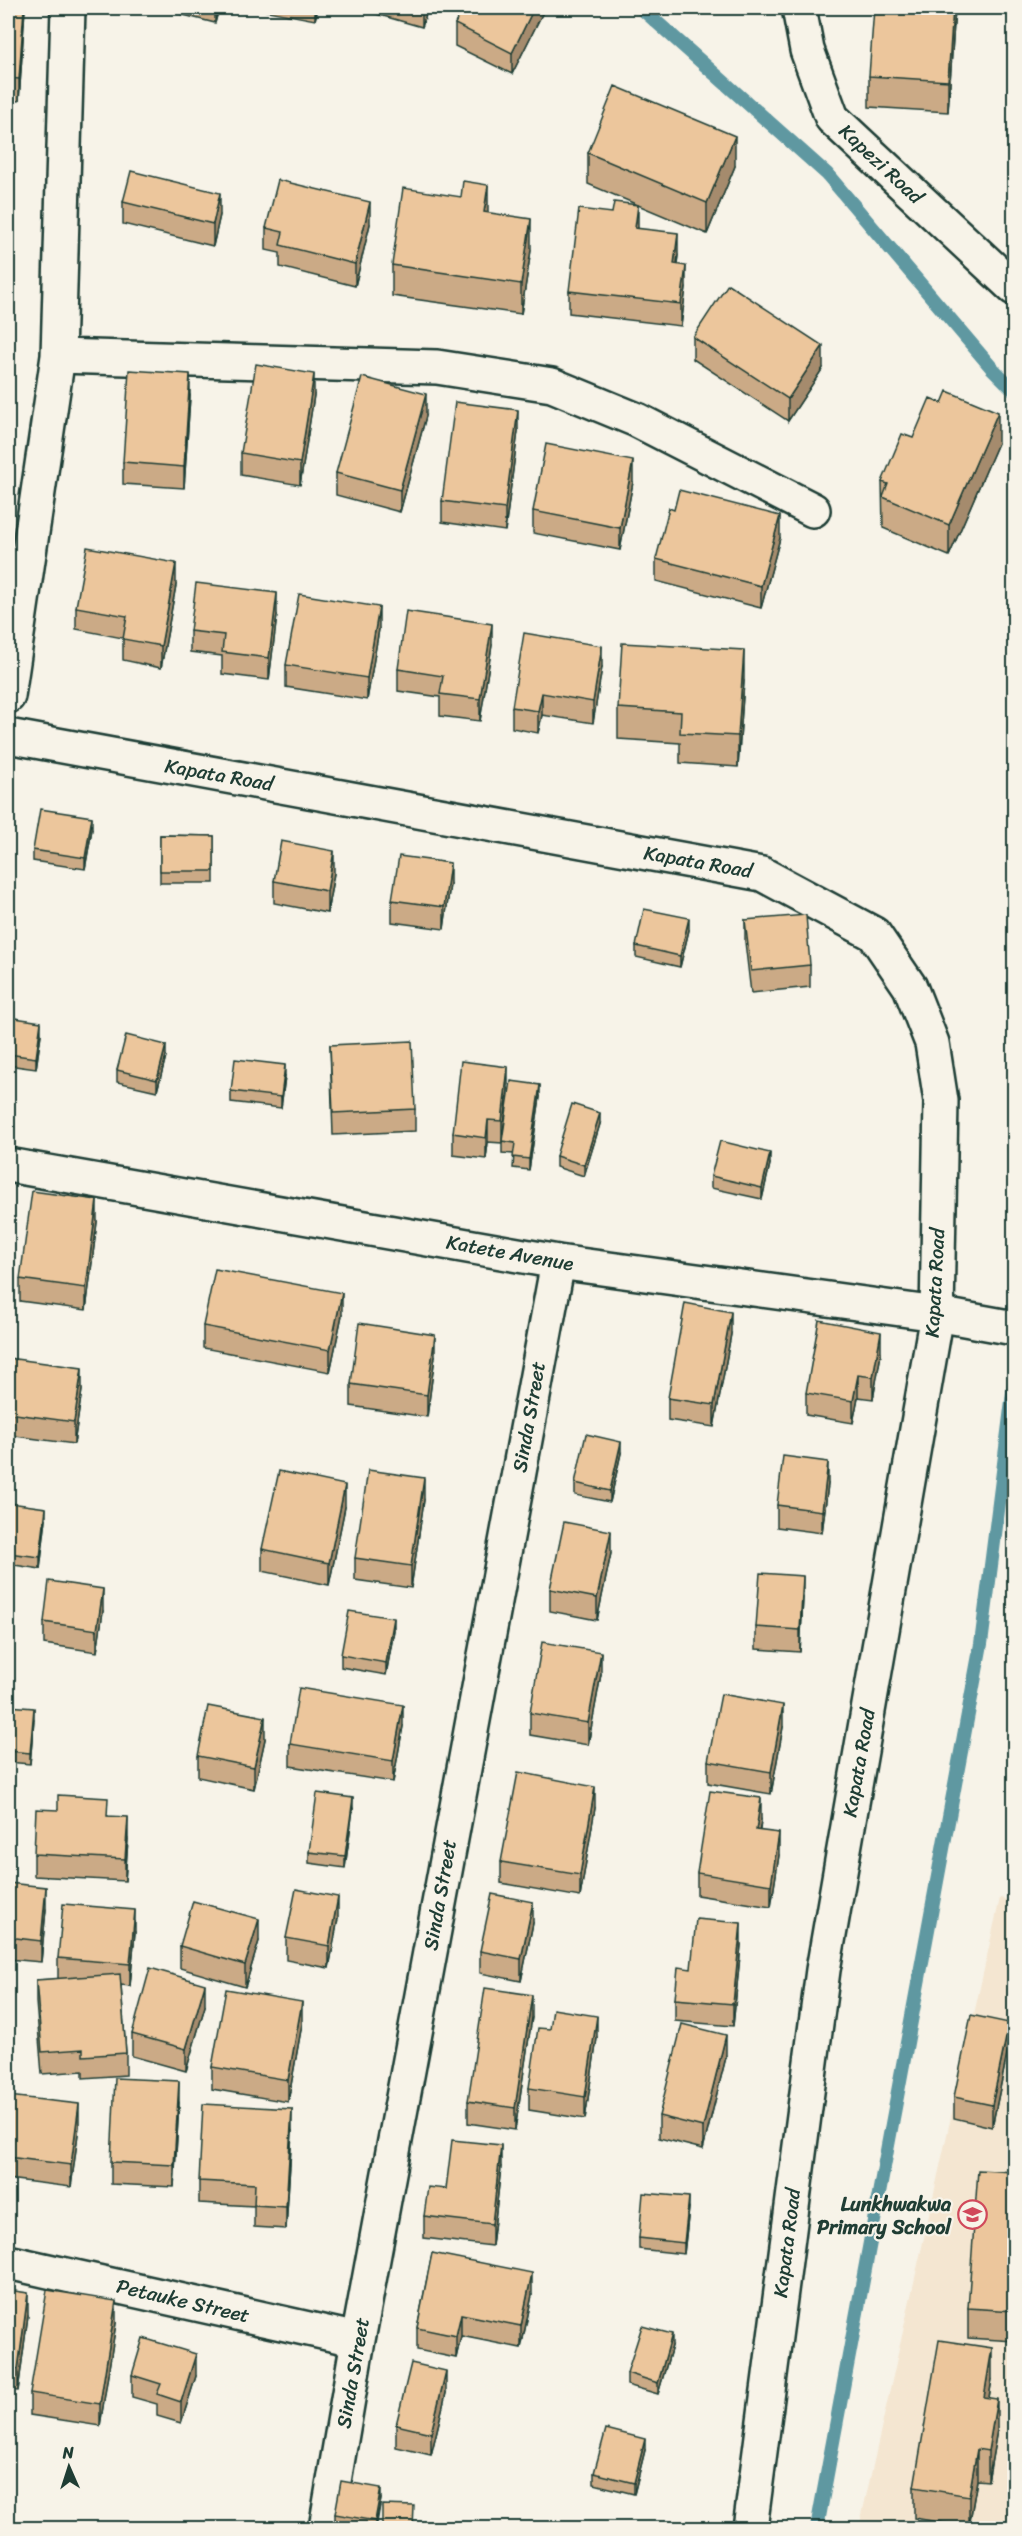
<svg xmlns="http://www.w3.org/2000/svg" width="1022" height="2536" font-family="Sriracha,sans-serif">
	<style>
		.built { fill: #f4e6d1 }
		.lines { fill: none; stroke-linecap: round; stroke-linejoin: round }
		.stream { stroke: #5f98a1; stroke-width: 14 }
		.minor-casing { stroke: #1f3d34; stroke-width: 38 }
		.minor { stroke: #f7f3e8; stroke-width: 33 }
		.wall { fill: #cbaa86; stroke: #1f3d34; stroke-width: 1.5 }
		.shaded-wall { fill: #a58b6d; stroke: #1f3d34; stroke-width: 1.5 }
		.building { fill: #ecc69c; stroke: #1f3d34; stroke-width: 1.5 }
		.labels { text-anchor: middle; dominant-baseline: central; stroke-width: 4.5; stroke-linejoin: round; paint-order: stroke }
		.street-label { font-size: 20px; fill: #1f3d34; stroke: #f7f3e8 }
		.poi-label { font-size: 20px; font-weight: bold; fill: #1f3d34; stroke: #f7f3e8; text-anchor: end }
	</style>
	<rect width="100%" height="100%" fill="#f7f3e8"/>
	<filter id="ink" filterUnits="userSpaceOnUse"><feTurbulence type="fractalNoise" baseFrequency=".0167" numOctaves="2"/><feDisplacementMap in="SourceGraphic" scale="12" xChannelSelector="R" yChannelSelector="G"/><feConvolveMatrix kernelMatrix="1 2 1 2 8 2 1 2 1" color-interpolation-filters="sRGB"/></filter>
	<g filter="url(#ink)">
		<!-- built -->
		<path class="built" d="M1000,1898l14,3v627h-155z"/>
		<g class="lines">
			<!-- stream -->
			<path class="stream" d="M641,8l186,166 164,193 23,23
				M817,2528l164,-884 33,-259"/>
			<defs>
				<path id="minor" d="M799,8l8,42 25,68 182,170
					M58,356l379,11 115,18 85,35 176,90
					M8,696l50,-340 10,-348
					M8,736l754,138 112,60 36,53 22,56 9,58 -4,213 -114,656 -73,558
					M8,1165l550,97 379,52 77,14
					M8,2262l350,78
					M326,2528l32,-188 200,-1078"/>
			</defs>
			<!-- minor casing -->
			<use href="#minor" class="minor-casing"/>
			<!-- minor -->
			<use href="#minor" class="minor"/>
		</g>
		<!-- wall -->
		<path class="wall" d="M8,8h17l-6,93 -11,-1z
			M156,8h63l-4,15z
			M257,8h61l-3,12 -58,-11z
			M355,8h73l-6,19z
			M463,8h82l-33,66 -57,-28v-22z
			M955,8l-7,104 -79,-5v-31z
			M588,153l147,13 -28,68 -119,-50z
			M123,202l97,13 -7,31 -90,-22z
			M488,212l43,38 -10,64 -129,-18v-31z
			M370,224l-15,62 -75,-19v-14l-14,-3v-22z
			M638,228l40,27 -1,9 9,23 -5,39 -112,-13v-22z
			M693,337l130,31 -35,53 -95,-62z
			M314,395l-14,90 -59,-10v-22z
			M190,396l-6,92 -61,-4v-22z
			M426,416l-26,96 -64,-17v-22z
			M518,431l-13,100 -63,-9v-21z
			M913,438l85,5 -49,113 -66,-28 -1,-46z
			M633,482l-13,68 -87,-17v-22z
			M780,538l-19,70 -105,-27v-22z
			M176,585l-15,83 -38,-8v-22l-47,-9v-22z
			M277,615l-8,65 -47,-6v-18l-32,-4v-21z
			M379,629l-12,71 -81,-13v-22z
			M492,645l-12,76 -40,-5v-19l-42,-6v-22z
			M602,667l-9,56 -51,-8 -4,18 -26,-5v-21z
			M744,681l-6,86 -58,-4v-20l-62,-4v-31z
			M92,829l-7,40 -52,-8v-11z
			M160,835l54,1v47h-54z
			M334,873l-7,40 -53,-10v-22z
			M450,884l-6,45 -52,-7v-22z
			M745,920l65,45v22l-59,6 -6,-51z
			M689,930l-9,37 -44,-10v-11z
			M8,1017l33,17 -5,35 -28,-4z
			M330,1045l85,64v22l-82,4z
			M166,1056l-9,35 -40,-9v-12z
			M285,1076l-4,32 -50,-6v-11z
			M508,1089l-5,43 37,-35 -11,73 -16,-2 1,-14 -12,-1v-10l-14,-1 -2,17 -33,-4v-22z
			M600,1124l-16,52 -28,-9v-11z
			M770,1164l-8,35 -51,-11v-12z
			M97,1222l-11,88 -66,-9v-22z
			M342,1315l-12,57 -127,-24v-22z
			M731,1334l-17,93 -46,-7v-22z
			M881,1354l-8,45 -15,-2 -5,26 -47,-8v-22z
			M435,1356l-8,61 -76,-11v-22z
			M8,1358l74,32 -8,54 -66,-9z
			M621,1453l-11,49 -35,-7v-12z
			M828,1484l-6,49 -45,-6v-22z
			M424,1500l-13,88 -56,-8v-22z
			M345,1507l-16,78 -67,-14v-22z
			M46,1519l-6,50 -32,-5v-39z
			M611,1553l-14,67 -47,-9v-22z
			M803,1598l-3,54 -44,-3v-22z
			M103,1611l-6,41 -53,-8v-22z
			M394,1630l-8,45 -45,-8v-12z
			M601,1674l-13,71 -58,-10v-22z
			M8,1706l26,13 -4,45 -22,-2z
			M403,1726l-10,56 -103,-16v-22z
			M783,1727l-12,67 -63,-11v-22z
			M265,1739l-11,50 -56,-12v-21z
			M595,1808l-15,89 -79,-14v-21z
			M353,1809l-8,59 -36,-5v-11z
			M108,1816l20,23 -3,42 -91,-5v-22z
			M761,1820l-1,10 19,25 -8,52 -74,-12v-22z
			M8,1883l38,26 -5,53 -33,-3z
			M338,1918l-9,50 -43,-8v-22z
			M533,1923l-12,58 -41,-8v-22z
			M135,1932l-5,54 -9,-1 5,68v22l-43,3v-7l-41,3 -6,-72v-22l22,-1v-21z
			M259,1941l-14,46 -65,-19v-22z
			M741,1945l-8,81 -58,-5v-22l16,-30z
			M205,2006l-19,65 -54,-15v-22z
			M532,2017l-17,113 -47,-7v-22z
			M302,2024l-14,78 -76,-13v-22z
			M597,2038l-12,81 -56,-9v-22z
			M1009,2045l-17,82 -38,-9v-21z
			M726,2057l-23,92 -44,-11v-22z
			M8,2096l71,30 -8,61 -63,-8z
			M179,2103l-5,84 -63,-3v-22z
			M292,2131l-6,98 -32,-2v-21l-55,-3v-22z
			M501,2167l-9,79 -68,-8v-22l22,-27z
			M1014,2172v169l-46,-3v-30z
			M689,2208l-5,46 -45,-5v-11z
			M432,2253l100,42 -11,53 -60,-12 -5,22 -39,-8v-22z
			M8,2290l20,25 -10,76 -10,-1z
			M116,2323l-16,103 -70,-11v-22z
			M672,2346l-14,48 -31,-9v-12z
			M132,2375l64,1 -15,47 -24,-7v-12l-25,-7z
			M992,2379l-3,19 8,32 -9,51 -11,-1 -8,47 -55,-9v-31z
			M446,2393l-15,62 -35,-8v-22z
			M645,2450l-11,44 -40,-10v-11z
			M381,2499l-5,30h-24l-17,-3v-12z"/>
		<!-- shaded-wall -->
		<path class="shaded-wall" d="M24,8h1l-6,93v-22z
			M215,8h4l-4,15z
			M315,8h3l-3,12z
			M422,8h6l-6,19z
			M534,8h11l-33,66v-21z
			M953,8h2l-7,104v-31z
			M735,136v30l-28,68v-31z
			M488,185v31l-4,-4z
			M220,193v22l-7,31v-22z
			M370,202v22l-15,62v-22z
			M638,205v22l-3,23v-22z
			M531,219v31l-10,64v-30z
			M678,233v22l-4,31v-22z
			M686,266v21l-5,39v-22z
			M823,346v22l-35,53v-22z
			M190,374v22l-6,92v-21z
			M314,374v21l-14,90v-22z
			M426,394v22l-26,96v-22z
			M518,410v21l-13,100v-22z
			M998,412v31l-49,113v-31z
			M633,461v21l-13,68v-22z
			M780,516v22l-19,70v-22z
			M176,563v22l-15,83v-22z
			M277,593v22l-8,65v-22z
			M379,607v22l-12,71v-22z
			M492,624v21l-12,76v-22z
			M602,646v21l-9,56v-21z
			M744,650v31l-6,86v-31z
			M542,693v22l-4,18v-22z
			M92,817v12l-7,40v-11z
			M334,851v22l-7,40v-22z
			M450,863v21l-6,45v-22z
			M689,918v12l-9,37v-11z
			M41,1022v12l-5,35v-11z
			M166,1045v11l-9,35v-11z
			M285,1065v11l-4,32v-11z
			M508,1067v22l-6,54v-22z
			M540,1085v12l-11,73v-11z
			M600,1113v11l-16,52v-11z
			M488,1120v22l-2,17v-21z
			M770,1153v11l-8,35v-11z
			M97,1200v22l-11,88v-22z
			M342,1293v22l-12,57v-22z
			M731,1312v22l-17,93v-22z
			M881,1332v22l-8,45v-22z
			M435,1335v21l-8,61v-22z
			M82,1368v22l-8,54v-22z
			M858,1375v22l-5,26v-22z
			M621,1442v11l-11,49v-11z
			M828,1462v22l-6,49v-22z
			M424,1478v22l-13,88v-22z
			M345,1485v22l-16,78v-22z
			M46,1508v11l-6,50v-12z
			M611,1531v22l-14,67v-22z
			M803,1576v22l-3,54v-22z
			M103,1589v22l-6,41v-22z
			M394,1618v12l-8,45v-12z
			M601,1652v22l-13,71v-22z
			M403,1705v21l-10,56v-21z
			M783,1705v22l-12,67v-22z
			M34,1708v11l-4,45v-11z
			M265,1717v22l-11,50v-22z
			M595,1787v21l-15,89v-22z
			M353,1798v11l-8,59v-12z
			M761,1798v22l-5,32v-22z
			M128,1817v22l-3,42v-22z
			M779,1833v22l-8,52v-22z
			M46,1887v22l-5,53v-21z
			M338,1897v21l-9,50v-22z
			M533,1902v21l-12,58v-22z
			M135,1910v22l-5,54v-22z
			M259,1919v22l-14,46v-22z
			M741,1923v22l-8,81v-22z
			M205,1984v22l-19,65v-22z
			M532,1995v22l-17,113v-22z
			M302,2002v22l-14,78v-22z
			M597,2016v22l-12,81v-22z
			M1009,2023v22l-17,82v-22z
			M726,2035v22l-23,92v-22z
			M179,2081v22l-5,84v-22z
			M79,2104v22l-8,61v-22z
			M292,2109v22l-6,98v-22z
			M501,2145v22l-9,79v-22z
			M689,2197v11l-5,46v-11z
			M532,2273v22l-11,53v-22z
			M28,2293v22l-10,76v-22z
			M116,2301v22l-16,103v-22z
			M461,2314v22l-5,22v-22z
			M672,2334v12l-14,48v-11z
			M992,2348v31l-8,48v-30z
			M196,2354v22l-15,47v-21z
			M446,2371v22l-15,62v-22z
			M997,2399v31l-9,51v-30z
			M645,2439v11l-11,44v-11z
			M977,2449v31l-8,47v-31z
			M381,2488v11l-6,30v-8z"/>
		<!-- building -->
		<path class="building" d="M8,8h16l-5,71 -11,-1z
			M463,8h71l-22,45 -57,-29z
			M874,8h79l-5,73 -79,-5z
			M615,86l120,50 -28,67 -119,-50z
			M131,171l89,22 -7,31 -90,-22z
			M278,180l92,22 -15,62 -75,-19 3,-13 -17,-4z
			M463,181l25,4 -4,27 47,7 -10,65 -129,-19 11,-77 58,9z
			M614,202l24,3 -3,23 43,5 -4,31 12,2 -5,38 -112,-13 10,-82 33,4z
			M728,284l95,62 -35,53 -95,-62z
			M256,364l58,10 -14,89 -59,-10z
			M129,370l61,4 -6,93 -61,-5z
			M362,377l64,17 -26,96 -64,-17z
			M947,391l51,21 -49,113 -66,-28 5,-13 -6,-2 20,-48 11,4 17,-40 12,5z
			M455,402l63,8 -13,99 -63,-8z
			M546,444l87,17 -13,67 -87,-17z
			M679,490l101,26 -19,70 -105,-27 13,-51 5,2z
			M87,547l89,16 -15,83 -38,-7 4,-23 -51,-9z
			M196,583l81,10 -8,65 -47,-6 2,-17 -34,-4z
			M299,594l80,13 -12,71 -81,-13z
			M406,611l86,13 -12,75 -40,-5 3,-18 -45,-7z
			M524,633l78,13 -9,56 -51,-9 -4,18 -26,-4z
			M622,643l122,7 -6,86 -58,-3 1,-21 -63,-4z
			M40,809l52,8 -7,41 -52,-8z
			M160,835l54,1v35h-54z
			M281,841l53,10 -7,40 -53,-10z
			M399,856l51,7 -6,44 -52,-7z
			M644,909l45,9 -9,38 -44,-10z
			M806,915l4,50 -59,6 -6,-51z
			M8,1017l33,5 -5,36 -28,-4z
			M126,1035l40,10 -9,35 -40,-10z
			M412,1041l3,68 -82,4 -3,-68z
			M235,1059l50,6 -4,32 -50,-6z
			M461,1061l47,6 -6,54 -14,-1 -2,18 -33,-5z
			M511,1081l29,4 -11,74 -16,-2 2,-14 -13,-2z
			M572,1104l28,9 -16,52 -28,-9z
			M720,1141l50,12 -8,35 -51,-12z
			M32,1191l65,9 -11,88 -66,-9z
			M215,1269l127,24 -12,57 -127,-24z
			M685,1303l46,9 -17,93 -46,-7z
			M819,1320l62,12 -8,45 -15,-2 -5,26 -47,-8z
			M359,1323l76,12 -8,60 -76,-11z
			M8,1358l74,10 -8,54 -66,-9z
			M586,1434l35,8 -11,49 -35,-8z
			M783,1456l45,6 -6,49 -45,-6z
			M368,1470l56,8 -13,88 -56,-8z
			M279,1471l66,14 -16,78 -67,-14z
			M10,1503l36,5 -6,49 -32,-4v-28z
			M564,1522l47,9 -14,67 -47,-9z
			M760,1573l43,3 -3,54 -44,-3z
			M49,1581l54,8 -6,41 -53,-8z
			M349,1611l45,7 -8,45 -45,-8z
			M542,1642l59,10 -13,71 -58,-10z
			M299,1688l104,17 -10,56 -103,-17z
			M721,1694l62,11 -12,67 -63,-11z
			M8,1706l26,2 -4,45 -22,-2z
			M208,1706l57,11 -11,50 -56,-11z
			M518,1772l77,15 -15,88 -79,-13z
			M710,1791l51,7 -5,32 23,3 -8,52 -74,-12z
			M317,1793l36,5 -8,58 -36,-4z
			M58,1795l50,3 -1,18 21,1 -3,42 -91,-5 2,-45 22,1z
			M8,1883l38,4 -5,54 -33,-4z
			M296,1889l42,8 -9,49 -43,-8z
			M492,1894l41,8 -12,57 -41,-8z
			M193,1901l66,18 -14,46 -65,-19z
			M63,1904l72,6 -5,54 -72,-6z
			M696,1919l45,4 -8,81 -58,-5 3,-32 13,2z
			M150,1968l55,16 -19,65 -54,-15z
			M120,1974l6,79 -43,3v-7l-41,3 -6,-72z
			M485,1988l47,7 -17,113 -47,-7z
			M226,1989l76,13 -14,78 -76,-13z
			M553,2009l44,7 -12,81 -56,-9 9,-60 12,1z
			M971,2015l38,8 -17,82 -38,-8z
			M682,2024l44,11 -23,92 -44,-11z
			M115,2078l64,3 -5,84 -63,-3z
			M8,2096l71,8 -8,61 -63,-8z
			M203,2104l89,5 -6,98 -32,-2 1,-21 -56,-3z
			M452,2140l49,5 -9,79 -68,-8 4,-29 18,2z
			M978,2170l36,2v139l-46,-3z
			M643,2193l46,4 -5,46 -45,-5z
			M432,2253l100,20 -11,53 -60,-12 -5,22 -39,-8z
			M8,2290l20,3 -10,76 -10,-1z
			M47,2290l69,11 -16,103 -70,-11z
			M642,2326l30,8 -14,49 -31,-10z
			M143,2338l53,16 -15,48 -24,-8 4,-10 -29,-9z
			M939,2340l53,8 -8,49 13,2 -9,52 -11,-2 -8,47 -55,-9z
			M411,2363l35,8 -15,62 -35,-8z
			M606,2429l39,10 -11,44 -40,-10z
			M341,2481l40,7 -6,33 -40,-7z
			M382,2505l32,1 -1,23h-31z"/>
	</g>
	<!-- icons -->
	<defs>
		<symbol id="school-ring" viewBox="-11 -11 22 22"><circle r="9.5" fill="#f7f3e8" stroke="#d1495b" stroke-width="1.5"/><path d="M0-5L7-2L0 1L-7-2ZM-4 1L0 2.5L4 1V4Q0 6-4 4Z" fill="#d1495b"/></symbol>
	</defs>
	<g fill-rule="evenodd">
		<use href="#school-ring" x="956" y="2198" width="33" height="33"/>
	</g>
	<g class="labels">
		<!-- street labels -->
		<g class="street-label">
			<text transform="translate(881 164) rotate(43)">Kapezi Road</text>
			<text transform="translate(219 775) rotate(10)">Kapata Road</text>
			<text transform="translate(698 862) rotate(10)">Kapata Road</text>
			<text transform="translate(510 1253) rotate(10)">Katete Avenue</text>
			<text transform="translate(935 1283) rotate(-87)">Kapata Road</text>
			<text transform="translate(529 1417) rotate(-80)">Sinda Street</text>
			<text transform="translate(859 1763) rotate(-80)">Kapata Road</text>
			<text transform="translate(440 1895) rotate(-80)">Sinda Street</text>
			<text transform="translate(787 2243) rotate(-83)">Kapata Road</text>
			<text transform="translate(183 2301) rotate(13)">Petauke Street</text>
			<text transform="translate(353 2373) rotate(-80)">Sinda Street</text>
		</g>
		<!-- poi labels -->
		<g class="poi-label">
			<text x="951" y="2204">Lunkhwakwa<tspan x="951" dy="23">Primary School</tspan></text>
		</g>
	</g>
	<!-- margin -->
	<rect width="1022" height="2536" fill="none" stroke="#f7f3e8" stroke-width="30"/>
	<rect x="15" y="15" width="992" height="2506" fill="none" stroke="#1f3d34" stroke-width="2" filter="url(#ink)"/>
	<!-- north arrow -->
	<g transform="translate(69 2467) rotate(357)" stroke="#f7f3e8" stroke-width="4.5" paint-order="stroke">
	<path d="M0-4.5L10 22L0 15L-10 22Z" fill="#1f3d34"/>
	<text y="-9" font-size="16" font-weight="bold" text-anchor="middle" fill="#1f3d34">N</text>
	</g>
</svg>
